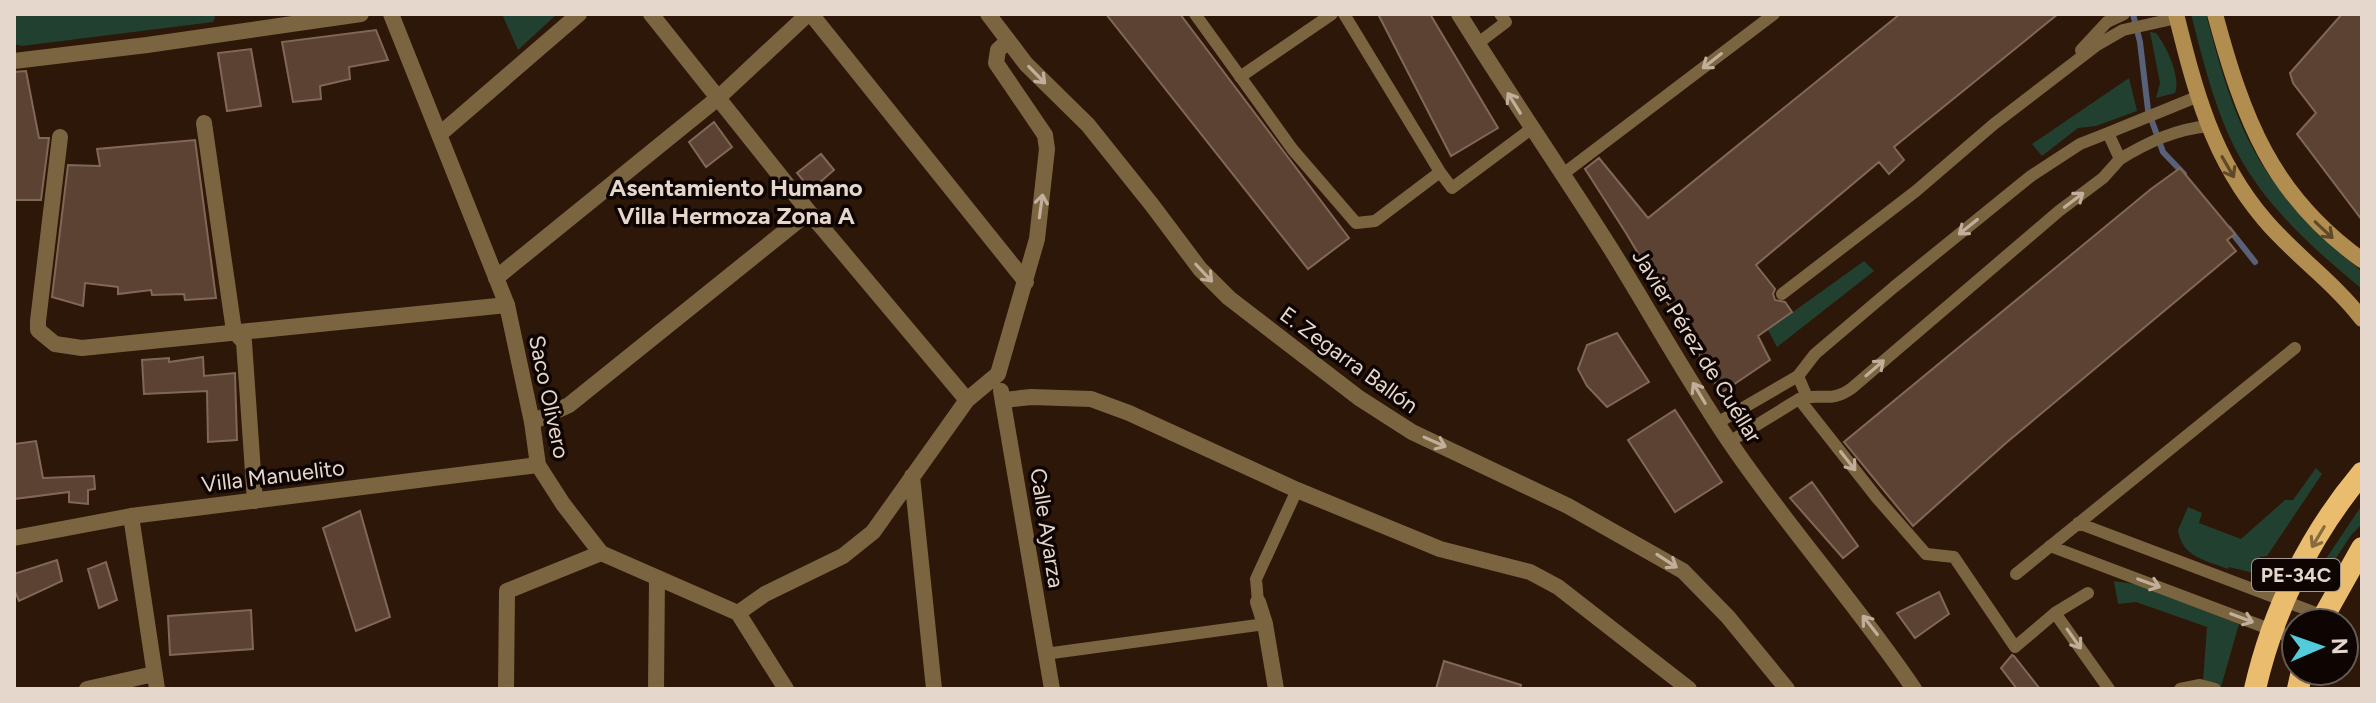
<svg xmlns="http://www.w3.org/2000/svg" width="2376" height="703" font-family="Figtree,sans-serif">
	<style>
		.green { fill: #224030 }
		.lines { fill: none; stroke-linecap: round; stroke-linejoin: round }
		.stream { stroke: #596179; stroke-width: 6 }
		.building { fill: #5b4233; stroke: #826757; stroke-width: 2 }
		.service { stroke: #7b6440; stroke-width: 12 }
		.minor { stroke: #7b6440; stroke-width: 16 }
		.tertiary { stroke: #7b6440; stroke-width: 16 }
		.secondary { stroke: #b18d50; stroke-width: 16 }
		.trunk { stroke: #eabc6e; stroke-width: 22 }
		.oneway { stroke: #c1af9c }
		.oneway2 { stroke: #604929 }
		.oneway3 { stroke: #876a3d }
		.labels { text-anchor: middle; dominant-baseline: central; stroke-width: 7; stroke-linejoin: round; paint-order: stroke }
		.shield { fill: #0e0502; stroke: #a59890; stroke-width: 2 }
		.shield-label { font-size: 20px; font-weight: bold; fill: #e6d7cd }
		.street-label { font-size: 22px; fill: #e6d7cd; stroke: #0e0502 }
		.neighbourhood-label { font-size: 24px; font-weight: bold; fill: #e6d7cd; stroke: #0e0502 }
	</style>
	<rect width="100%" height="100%" fill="#2c1708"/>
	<!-- green -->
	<path class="green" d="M14,14h200l1,4 -2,4 -191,24 -8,-2z
		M502,14h55l-39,36z
		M2191,14h15c15,57 31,117 66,165 26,35 60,62 90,93v17c-47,-39 -95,-81 -124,-135 -23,-43 -35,-94 -47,-140z
		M2150,32l6,1c11,14 25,44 19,60l-19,5 4,-15z
		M2129,78l8,33 -41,15 -18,2 -36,28 -10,-12z
		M1864,261l10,10 -97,76 -9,-17z
		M2316,468l6,6 -55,82 -8,1 5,8 -3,7 -7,1 -25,-6 -1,2c-23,-9 -46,-12 -50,-39l10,-23 14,6 -3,10 42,16 44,-39h8z
		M2362,505v19l-10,10 -36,54 -7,-4z
		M2114,581l26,4 99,39 -18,63 -18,-6 4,-54 -71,-25 -18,2z"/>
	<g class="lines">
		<!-- stream -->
		<path class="stream" d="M2133,14l7,28 8,68 15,42 21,22
			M2229,229l26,33"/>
	</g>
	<!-- building -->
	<path class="building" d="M1106,14h74l169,224 -41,31z
		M1378,14h52l68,114 -47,28z
		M1900,14h158l-164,133 10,13 -15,14 -10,-12 -123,103 19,24 -2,5 2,6 10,2 7,10 -34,24 12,24 -49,33 -95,-160 -41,-64 14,-11 49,60z
		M2342,14h20v206l-65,-86 19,-21 -23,-30 -3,-10z
		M376,30l12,30 -39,7 1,12 -30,7 1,13 -28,3 -11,-60z
		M251,49l10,57 -34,5 -9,-58z
		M26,71l13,67h10l-8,62h-27v-128z
		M714,122l18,25 -26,20 -17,-25z
		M195,140l21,158 -31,2 -1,-6 -32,1 -1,-5 -33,4v-7l-33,-4 -2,23 -31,-9 16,-132 32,1 -3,-17z
		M821,154l13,16 -23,20 -14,-17z
		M2180,168l55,66 -8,6 9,11 -230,192 -93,83 -69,-84 307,-253z
		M1617,333l32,49 -42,25 -20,-21 -9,-17 9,-24z
		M203,357l1,19 31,-3 2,67 -29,2 -1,-51 -63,3 -2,-34 27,-2v4z
		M1675,410l47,72 -47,30 -47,-72z
		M36,441l7,37 51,-2 1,13 -7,1v14l-19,-2v-10l-55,7v-55z
		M1812,482l46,64 -15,12 -53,-60z
		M360,511l30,106 -34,14 -33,-103z
		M57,560l5,21 -43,20 -5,-12v-15z
		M106,562l11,38 -18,8 -11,-39z
		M1939,592l10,22 -34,24 -18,-25z
		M251,610l2,39 -83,6 -2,-39z
		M2012,655l2,1 26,33h-23l-16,-21z
		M1444,661l77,24 -1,4h-84z"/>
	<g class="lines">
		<!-- service -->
		<path class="service" d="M1195,14l98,136 63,73 19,-2 65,-49 12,16 79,-59
			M1344,14l96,158
			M1477,44l29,-22 -6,-8
			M2081,50l26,-28 17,-8
			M1240,77l92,-63
			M2108,133l91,-37
			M2120,159c28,-17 56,-30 89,-33
			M1563,174l211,-160
			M1782,294l134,-103 78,-67 103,-79 26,-15 54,-12
			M1799,399l78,99 49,56 28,3 61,90 40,-34 54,76
			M1717,423l81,-47
			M1729,442l70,-43c22,-7 31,5 53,-11l207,-177 44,-33 17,-19 -12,-26 -28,11 -49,32 -137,111 -79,67 -17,22 9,21
			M2078,523l246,93
			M2050,546l246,93
			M2016,574l279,-226
			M1258,602l-2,-23 41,-89
			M2055,613l33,-20
			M1045,654l220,-30
			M2180,689l20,-4 15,4"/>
		<!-- minor -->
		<path class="minor" d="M651,14l158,198 158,188
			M811,14l215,268
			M14,61l133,-16 214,-31
			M204,123l30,208 10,11 11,159
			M440,134l139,-120
			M60,137l-22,184v9l17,14 27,4 425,-43
			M496,278l222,-180 90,-84
			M1001,391l51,298
			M1004,400l27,-3 60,2 38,14 168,77 143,59 90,23 28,15 131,102
			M532,422l37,-17 240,-193
			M912,476l22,213
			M131,516l26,173
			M14,538l117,-22 407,-51
			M1258,602l7,22 11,65
			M738,613l27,-19 78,-38 30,-24 94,-132 31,-26 39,-135 10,-90 -2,-14 -49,-72 2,-13 10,-9
			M87,689l67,-15
			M506,689l1,-98 94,-38
			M656,689l1,-111"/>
		<!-- tertiary -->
		<path class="tertiary" d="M391,14l116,291 25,117 6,43 25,39 38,49 137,60 48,76
			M988,14l38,50 62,61 64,80 48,64 29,29 130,100 53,34 156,74 115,65 45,46 59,72
			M1459,14c49,79 102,156 152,235 39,63 76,130 118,192 58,86 127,162 185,248"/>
		<!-- secondary -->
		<path class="secondary" d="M2176,14c19,76 36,144 88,205 30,36 70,63 98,100
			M2215,14c28,104 56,181 147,246"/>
		<!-- trunk -->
		<path class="trunk" d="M2320,623l42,-75
			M2255,689c18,-79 55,-154 107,-216
			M2298,689l4,-18"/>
	</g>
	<!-- one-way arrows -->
	<defs><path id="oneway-shaft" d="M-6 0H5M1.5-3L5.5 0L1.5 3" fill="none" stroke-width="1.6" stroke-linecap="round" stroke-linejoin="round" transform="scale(2)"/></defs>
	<g class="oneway">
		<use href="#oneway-shaft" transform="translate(1712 61) rotate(142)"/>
		<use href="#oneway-shaft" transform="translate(1037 75) rotate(46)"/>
		<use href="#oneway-shaft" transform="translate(1514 103) rotate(-122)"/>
		<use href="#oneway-shaft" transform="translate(2074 200) rotate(-37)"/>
		<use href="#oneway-shaft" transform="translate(1041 206) rotate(-82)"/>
		<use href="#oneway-shaft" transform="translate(1968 227) rotate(141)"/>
		<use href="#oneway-shaft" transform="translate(1204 273) rotate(47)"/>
		<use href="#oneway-shaft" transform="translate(1875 368) rotate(-41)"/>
		<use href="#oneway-shaft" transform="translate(1699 393) rotate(-121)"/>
		<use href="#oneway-shaft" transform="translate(1435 442) rotate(24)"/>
		<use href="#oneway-shaft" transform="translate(1848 461) rotate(52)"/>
		<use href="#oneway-shaft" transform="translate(1667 561) rotate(33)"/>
		<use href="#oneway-shaft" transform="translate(2149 583) rotate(20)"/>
		<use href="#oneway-shaft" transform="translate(2242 618) rotate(21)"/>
		<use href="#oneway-shaft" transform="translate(1870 625) rotate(-128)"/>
		<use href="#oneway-shaft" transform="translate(2074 639) rotate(55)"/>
	</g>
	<g class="oneway2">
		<use href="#oneway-shaft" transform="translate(2228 167) rotate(60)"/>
		<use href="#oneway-shaft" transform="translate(2324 230) rotate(43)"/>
	</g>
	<use class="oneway3" href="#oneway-shaft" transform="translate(2318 537) rotate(121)"/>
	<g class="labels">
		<!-- shield labels -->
		<rect class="shield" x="2252" y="559" width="88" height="32" rx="6"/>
		<g class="shield-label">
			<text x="2296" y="575">PE-34C</text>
		</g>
		<!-- street labels -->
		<g class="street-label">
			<text transform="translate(1697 346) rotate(58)">Javier Pérez de Cuéllar</text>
			<text transform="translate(1349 360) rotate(36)">E. Zegarra Ballón</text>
			<text transform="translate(549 397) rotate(78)">Saco Olivero</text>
			<text transform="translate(273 476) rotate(-7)">Villa Manuelito</text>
			<text transform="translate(1047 528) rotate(81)">Calle Ayarza</text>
		</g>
		<!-- neighbourhood labels -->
		<g class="neighbourhood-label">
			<text x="736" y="187">Asentamiento Humano<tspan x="736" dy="28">Villa Hermoza Zona A</tspan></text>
		</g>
	</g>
	<!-- border -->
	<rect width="2376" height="703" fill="none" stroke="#e6d7cd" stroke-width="32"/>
	<!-- north arrow -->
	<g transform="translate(2320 647) rotate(88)"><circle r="38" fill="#0e0502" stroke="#645953" stroke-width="2"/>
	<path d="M0-6L14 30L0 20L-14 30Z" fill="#53cbda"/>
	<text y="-12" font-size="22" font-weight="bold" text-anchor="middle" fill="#e6d7cd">N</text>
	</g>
</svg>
